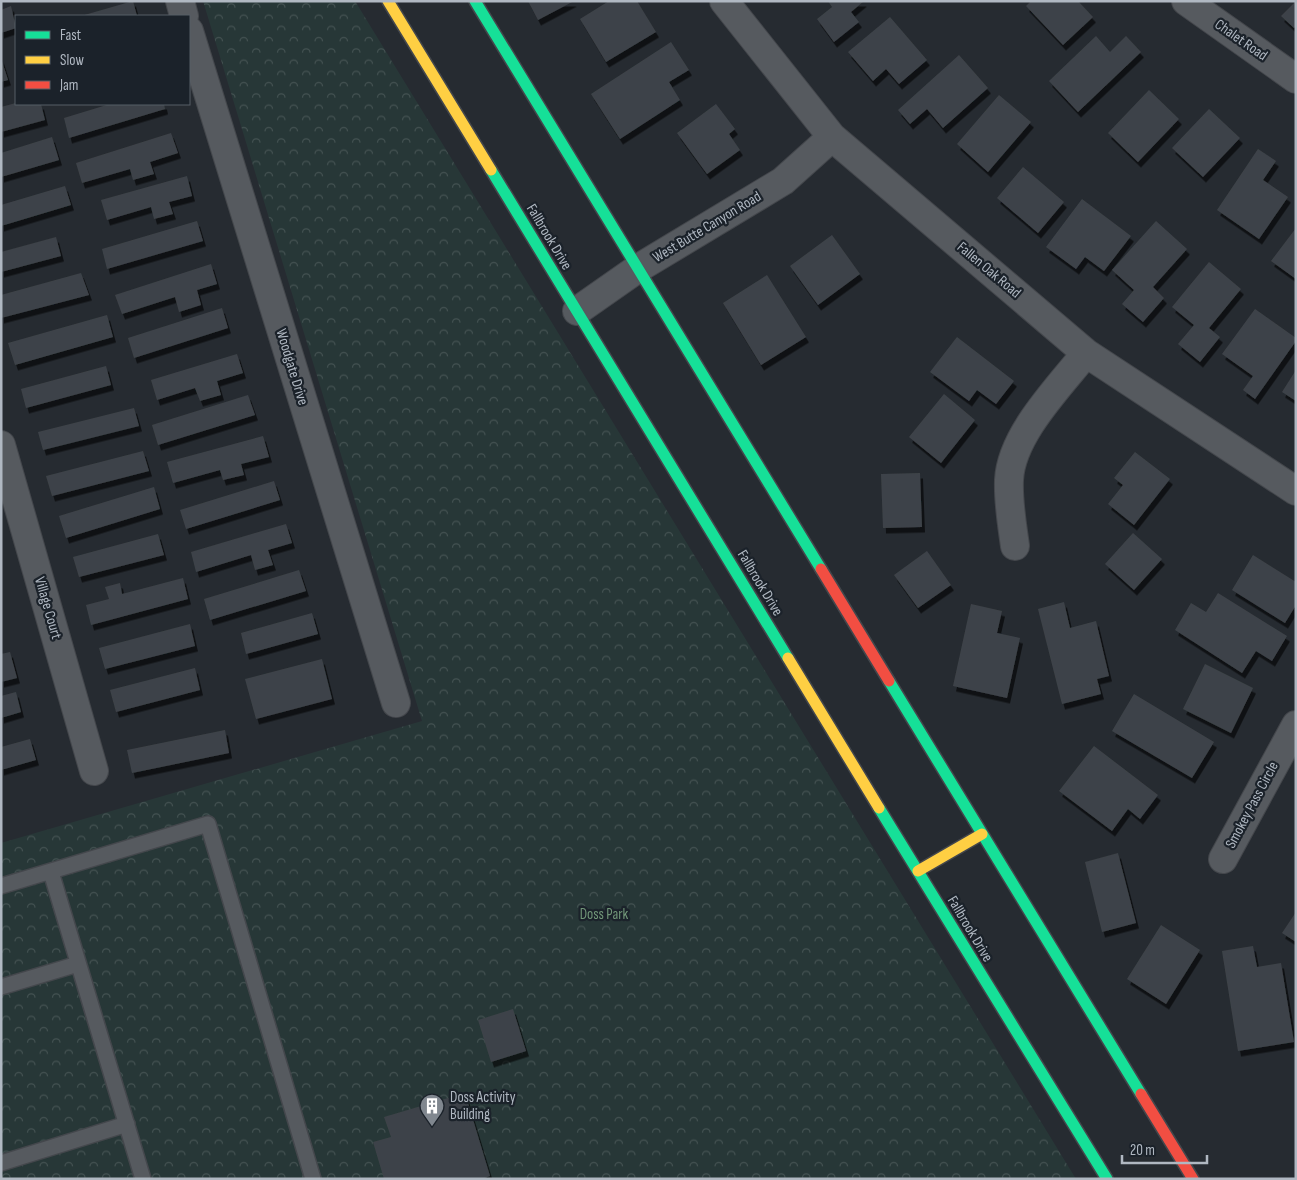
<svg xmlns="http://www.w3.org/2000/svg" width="1297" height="1180" font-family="'Sofia Sans Condensed',sans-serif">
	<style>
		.forest { fill: url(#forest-crowns) }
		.building { fill: #3e4348; filter: url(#shadow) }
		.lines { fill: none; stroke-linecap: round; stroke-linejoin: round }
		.lane-casing { stroke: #44474c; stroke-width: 18 }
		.street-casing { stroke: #44474c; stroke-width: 30 }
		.fast-casing { stroke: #44474c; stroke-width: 14 }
		.slow-casing { stroke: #44474c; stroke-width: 14 }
		.jam-casing { stroke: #44474c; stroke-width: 14 }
		.lane { stroke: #565a5f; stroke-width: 15 }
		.street { stroke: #565a5f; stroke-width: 28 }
		.fast { stroke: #16e098; stroke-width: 11 }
		.slow { stroke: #ffcf43; stroke-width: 11 }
		.jam { stroke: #f24e42; stroke-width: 11 }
		.labels { text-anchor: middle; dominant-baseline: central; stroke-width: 4.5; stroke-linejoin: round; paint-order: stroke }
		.street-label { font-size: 15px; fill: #b0b8c2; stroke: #1b222a }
		.park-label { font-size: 15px; fill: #719678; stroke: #1b222a }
		.poi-label { font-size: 15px; fill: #b0b8c2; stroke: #1b222a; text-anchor: start }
	</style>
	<defs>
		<pattern id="forest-crowns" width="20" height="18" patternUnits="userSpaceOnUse" patternTransform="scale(1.25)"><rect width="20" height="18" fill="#273737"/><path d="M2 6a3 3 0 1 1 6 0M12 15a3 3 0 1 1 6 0" fill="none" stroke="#445252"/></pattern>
		<filter id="shadow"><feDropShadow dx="3" dy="5.5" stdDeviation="0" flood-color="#0009"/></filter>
	</defs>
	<rect width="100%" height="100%" fill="#262b31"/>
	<!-- forest -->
	<path class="forest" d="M203,1h152l721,1178h-1075v-336l421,-122z"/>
	<!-- building -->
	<path class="building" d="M133,1l4,15h-56z
		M528,1h46l-36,19z
		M609,1h28l19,31 -50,30 -26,-43z
		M828,1h36l-13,11 8,10 -25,20 -17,-23 15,-12z
		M1031,1h47l15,16 -30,28 -37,-39z
		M1296,1v25l-2,2 -13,-12z
		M11,6l5,22 -15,5v-23z
		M890,17l37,43 -28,24 -13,-15 -13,12 -25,-29z
		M1096,36l14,16 16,-16 15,16 -63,60 -29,-31z
		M671,42l18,28 -20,12 11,18 -60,39 -29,-45z
		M959,55l29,33 -45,40 -16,-19 -17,15 -12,-14z
		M1,58l7,22 -7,2z
		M1149,90l30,29 -41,43 -30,-29z
		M999,95l32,27 -43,50 -31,-28z
		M16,103l25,1 4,16 -44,12v-25z
		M110,104h54l1,5 -96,29 -5,-20z
		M716,104l19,25 -6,5 11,16 -33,24 -30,-41z
		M1209,109l31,29 -37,39 -31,-29z
		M171,133l7,20 -28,9 4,12 -21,6 -3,-11 -48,14 -6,-20z
		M52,137l7,23 -58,17v-24z
		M1258,149l18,12 -13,19 25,17 -29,42 -42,-29z
		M1023,167l41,35 -26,31 -41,-35z
		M187,176l5,20 -23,6 4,12 -19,5 -3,-12 -44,13 -6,-20z
		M65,186l6,19 -70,21v-21z
		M1082,199l49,37 -27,35 -19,-14 -9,12 -30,-22z
		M197,221l6,20 -96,28 -5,-20z
		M1156,221l31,28 -34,38 11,11 -21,24 -21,-18 12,-14 -22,-20z
		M1296,228v51l-25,-18z
		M832,235l28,39 -42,31 -28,-39z
		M56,237l5,19 -60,16v-20z
		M1209,262l32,27 -32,39 11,9 -20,25 -22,-18 16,-19 -22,-18z
		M211,264l6,20 -20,6 4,15 -22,7 -4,-15 -53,17 -7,-19z
		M81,273l8,22 -88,23v-23z
		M767,275l39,62 -45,28 -38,-62z
		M222,308l6,20 -94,30 -6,-20z
		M1255,309l41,29v3l-41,58 -12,-9 10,-14 -31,-22z
		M107,315l6,22 -98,28 -7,-22z
		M957,337l57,44 -18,23 -19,-14 -8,11 -39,-29z
		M237,354l6,19 -26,8 4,14 -21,6 -5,-13 -38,12 -6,-20z
		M106,366l5,19 -85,23 -5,-19z
		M1296,370v31l-14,-9z
		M944,394l31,26 -34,43 -32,-26z
		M248,395l7,20 -97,30 -6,-20z
		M134,408l5,18 -96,24 -5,-18z
		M263,436l6,21 -28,7 3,11 -21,5 -3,-10 -47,13 -6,-21z
		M143,451l6,20 -97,25 -6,-20z
		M1135,452l35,27 -36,46 -26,-21 15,-19 -9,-7z
		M920,473l2,54 -39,1 -2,-54z
		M274,481l6,19 -94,29 -6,-19z
		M154,487l6,22 -94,29 -7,-22z
		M286,524l6,19 -24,7 5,15 -18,5 -4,-15 -55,17 -5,-20z
		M1133,533l29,26 -28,31 -29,-26z
		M158,534l6,21 -85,22 -6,-20z
		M927,551l24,34 -33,23 -24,-33z
		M1253,555l43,27v23l-11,18 -53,-33z
		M299,570l7,21 -96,29 -6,-21z
		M183,578l5,21 -97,26 -5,-20 23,-6 -4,-12 15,-4 2,11z
		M1218,593l69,43 -15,25 -16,-10 -14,22 -67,-43 16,-27 15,9z
		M1064,602l6,26 26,-7 13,55 -12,3 4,15 -39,10 -24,-95z
		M971,604l31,7 -5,22 23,5 -13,60 -54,-12z
		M312,613l6,21 -72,20 -5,-21z
		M190,624l5,22 -90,23 -6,-21z
		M10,652l7,26 -16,4v-28z
		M322,659l10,40 -76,20 -11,-40z
		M1205,664l48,24 -22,45 -48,-24z
		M195,668l5,22 -84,22 -6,-22z
		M16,692l5,20 -20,6v-22z
		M1134,694l80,48 -22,36 -80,-47z
		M225,730l4,23 -97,20 -5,-23z
		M30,739l6,21 -35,10v-23z
		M1094,746l64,49 -18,24 -12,-10 -16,22 -53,-40z
		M1118,853l18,70 -34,9 -17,-70z
		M1296,912v30l-14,-9z
		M1161,925l39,25 -34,54 -39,-25z
		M1253,946l4,21 24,-4 13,79 -56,9 -16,-100z
		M513,1009l13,42 -35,11 -13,-42z
		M465,1093l25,83 -8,3h-98l-11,-37 18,-5 -7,-20z"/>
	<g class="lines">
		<defs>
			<path id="lane" d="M51,872l92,307
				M1,886l207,-62 105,355
				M1,987l77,-23
				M1,1163l126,-39"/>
			<path id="street" d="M180,1l4,15
				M724,1l108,136 254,216 210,138
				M1186,1l110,78
				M189,31l207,672
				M577,311l60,-42 146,-88 49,-44
				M1,445l93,326
				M1015,546c-3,-22 -7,-44 -6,-66 2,-45 50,-93 77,-127
				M1223,859l73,-134"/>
			<path id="fast" d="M475,1l346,568
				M491,170l297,488
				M889,681l252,413
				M879,808l228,371"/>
			<path id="slow" d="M388,1l103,169
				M788,658l91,150
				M918,871l64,-37"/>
			<path id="jam" d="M821,569l68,112
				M1141,1094l52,85"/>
		</defs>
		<!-- lane casing -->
		<use href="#lane" class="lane-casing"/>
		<!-- street casing -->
		<use href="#street" class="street-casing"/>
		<!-- fast casing -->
		<use href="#fast" class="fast-casing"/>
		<!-- slow casing -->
		<use href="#slow" class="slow-casing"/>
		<!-- jam casing -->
		<use href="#jam" class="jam-casing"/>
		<!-- lane -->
		<use href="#lane" class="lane"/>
		<!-- street -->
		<use href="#street" class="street"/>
		<!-- fast -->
		<use href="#fast" class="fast"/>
		<!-- slow -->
		<use href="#slow" class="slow"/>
		<!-- jam -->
		<use href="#jam" class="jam"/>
	</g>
	<!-- icons -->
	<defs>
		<symbol id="building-pin" viewBox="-11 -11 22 30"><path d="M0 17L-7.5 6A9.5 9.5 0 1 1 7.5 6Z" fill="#80878f" stroke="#1b222a"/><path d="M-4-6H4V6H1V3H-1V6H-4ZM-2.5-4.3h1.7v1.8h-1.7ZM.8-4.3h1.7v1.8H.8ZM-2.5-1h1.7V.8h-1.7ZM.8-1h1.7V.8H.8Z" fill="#fff"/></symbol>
	</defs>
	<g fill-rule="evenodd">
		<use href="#building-pin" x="418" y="1092" width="28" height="38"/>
	</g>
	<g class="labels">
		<!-- street labels -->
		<g class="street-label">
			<text transform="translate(1241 40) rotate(35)">Chalet Road</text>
			<text transform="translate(707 227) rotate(-31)">West Butte Canyon Road</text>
			<text transform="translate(549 237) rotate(59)">Fallbrook Drive</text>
			<text transform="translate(989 270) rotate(40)">Fallen Oak Road</text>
			<text transform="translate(292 367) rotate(73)">Woodgate Drive</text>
			<text transform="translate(760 583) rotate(59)">Fallbrook Drive</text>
			<text transform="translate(48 608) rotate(74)">Village Court</text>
			<text transform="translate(1252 805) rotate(-62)">Smokey Pass Circle</text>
			<text transform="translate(970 929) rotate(59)">Fallbrook Drive</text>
		</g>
		<!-- park labels -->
		<g class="park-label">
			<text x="604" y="914">Doss Park</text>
		</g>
		<!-- poi labels -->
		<g class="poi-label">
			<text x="450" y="1097">Doss Activity<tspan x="450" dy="17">Building</tspan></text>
		</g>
	</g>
	<!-- border -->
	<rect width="1297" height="1180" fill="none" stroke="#b0b8c2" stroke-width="5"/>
	<!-- legend -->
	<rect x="15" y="15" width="175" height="90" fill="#1b222a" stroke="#575e67"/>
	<rect x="25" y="31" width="25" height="8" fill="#16e098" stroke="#575e67"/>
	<text x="60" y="40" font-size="15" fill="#b0b8c2">Fast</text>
	<rect x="25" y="56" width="25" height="8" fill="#ffcf43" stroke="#575e67"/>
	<text x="60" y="65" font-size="15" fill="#b0b8c2">Slow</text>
	<rect x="25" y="81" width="25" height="8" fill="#f24e42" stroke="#575e67"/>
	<text x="60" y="90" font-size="15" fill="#b0b8c2">Jam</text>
	<!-- scale -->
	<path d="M1122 1155v8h85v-8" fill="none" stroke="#b0b8c2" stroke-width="2.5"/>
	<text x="1130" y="1155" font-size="15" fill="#b0b8c2" stroke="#1b222a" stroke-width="4" paint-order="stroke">20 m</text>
</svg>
